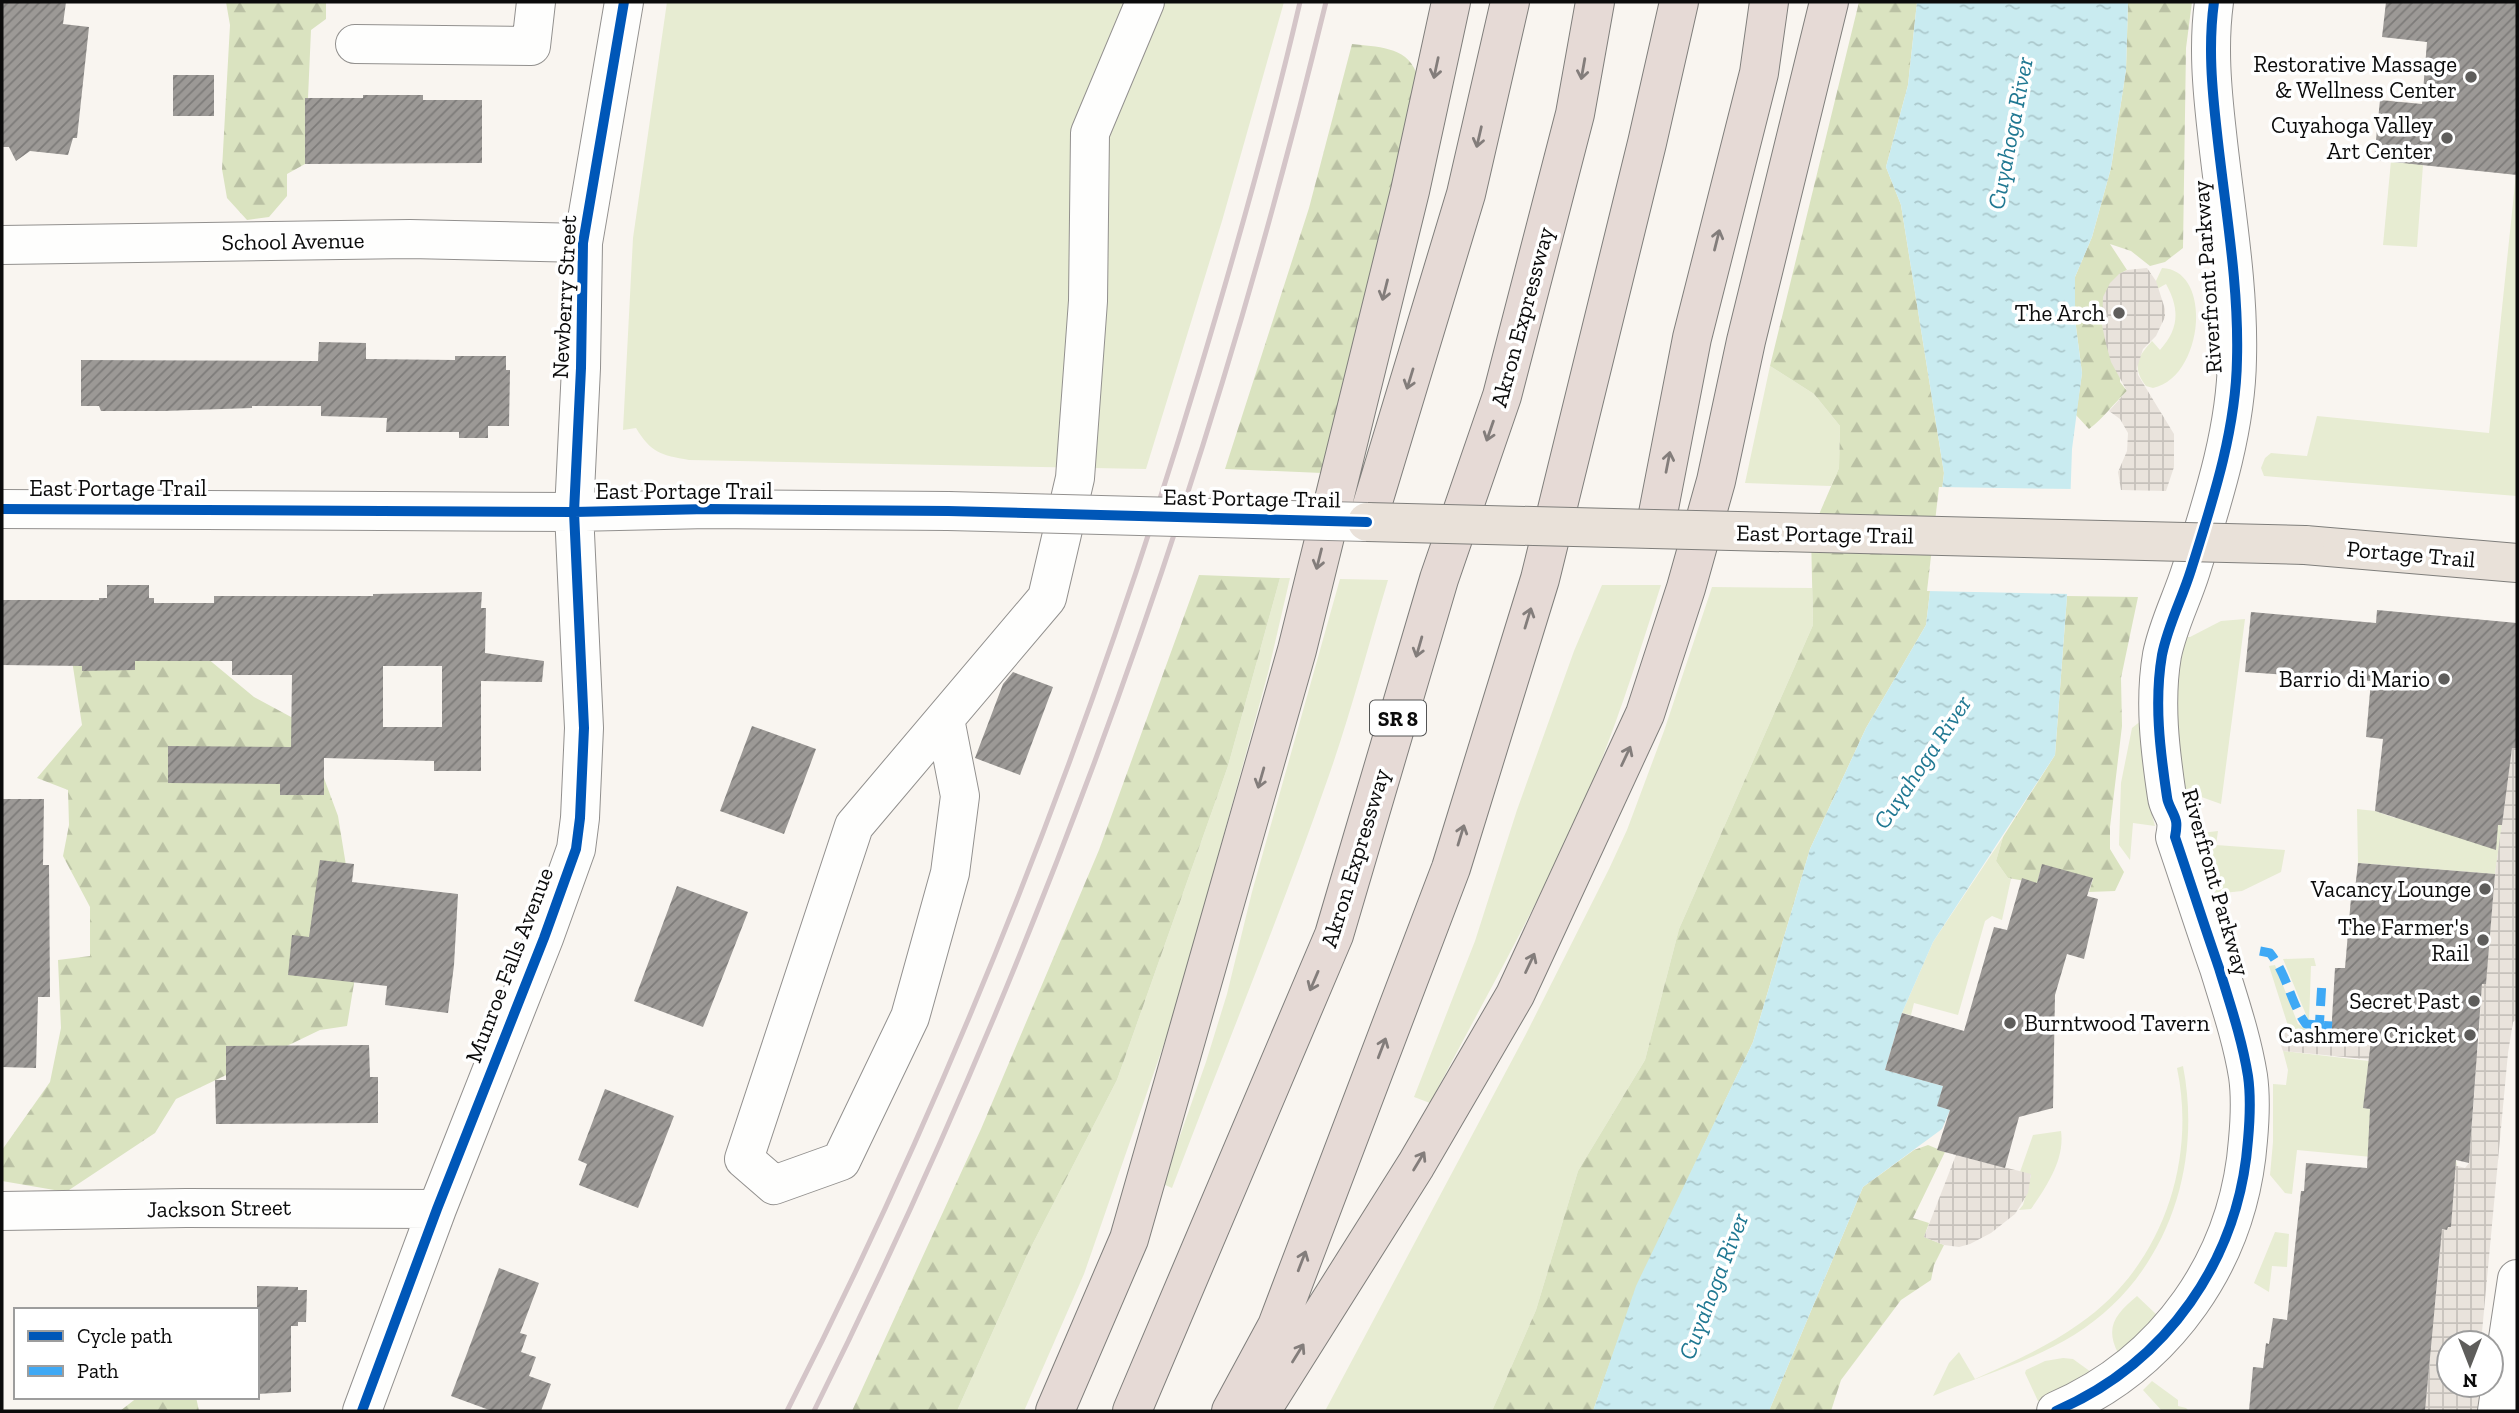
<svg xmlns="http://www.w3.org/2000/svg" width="2519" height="1413" font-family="'Zilla Slab',serif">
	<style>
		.green { fill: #e7ecd2 }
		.forest { fill: url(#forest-firs) }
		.plaza { fill: url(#plaza-grid) }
		.water { fill: url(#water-ripples) }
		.pier { fill: #f9f5f0 }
		.building { fill: url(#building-hatch); fill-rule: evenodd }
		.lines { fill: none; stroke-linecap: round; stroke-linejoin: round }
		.minor-casing { stroke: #92908e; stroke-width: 40 }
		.major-casing { stroke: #7f7e7b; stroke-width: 40 }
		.highway-casing { stroke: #7f7e7b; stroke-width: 40 }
		.minor { stroke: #fefefd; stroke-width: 38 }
		.major { stroke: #e9e1d9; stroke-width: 38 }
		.highway { stroke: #e6dad6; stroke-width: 38 }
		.rail { stroke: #d4c5c8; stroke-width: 5 }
		.minor-bridge-casing { stroke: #92908e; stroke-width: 40; stroke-linecap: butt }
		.major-bridge-casing { stroke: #7f7e7b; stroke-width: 40; stroke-linecap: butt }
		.minor-bridge { stroke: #fefefd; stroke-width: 38 }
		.major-bridge { stroke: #e9e1d9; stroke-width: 38 }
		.quiet { stroke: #3fa9f5; stroke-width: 9; stroke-dasharray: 18 9; stroke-linecap: butt }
		.cycleway-casing { stroke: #fff; stroke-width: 15 }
		.cycleway { stroke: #0057b8; stroke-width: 10 }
		.oneway { stroke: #837d7b }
		.poi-dot { fill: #5e5d5b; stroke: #fff; stroke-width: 2.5 }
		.labels { text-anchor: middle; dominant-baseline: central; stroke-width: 7; stroke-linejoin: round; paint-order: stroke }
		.shield { fill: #fff; stroke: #545454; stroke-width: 2 }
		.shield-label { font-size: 21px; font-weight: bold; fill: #0b0b0b }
		.poi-label { font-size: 23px; fill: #0b0b0b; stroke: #fff; text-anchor: end }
		.street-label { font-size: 23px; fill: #0b0b0b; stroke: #fff }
		.water-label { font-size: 24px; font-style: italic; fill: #207892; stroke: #fff }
	</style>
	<defs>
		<pattern id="forest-firs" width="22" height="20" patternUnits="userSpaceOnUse" patternTransform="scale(1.75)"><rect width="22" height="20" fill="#dae3c0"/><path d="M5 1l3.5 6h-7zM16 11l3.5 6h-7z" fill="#bac1a4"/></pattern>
		<pattern id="plaza-grid" width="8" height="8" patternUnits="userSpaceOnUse" patternTransform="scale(1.75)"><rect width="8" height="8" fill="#e9e3dc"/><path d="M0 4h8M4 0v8" fill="none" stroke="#c6c1bb"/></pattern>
		<pattern id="water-ripples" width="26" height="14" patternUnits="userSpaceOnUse" patternTransform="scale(1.75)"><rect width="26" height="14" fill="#c9ebf0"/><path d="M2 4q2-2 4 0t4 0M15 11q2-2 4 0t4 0" fill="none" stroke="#abc8cc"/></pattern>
		<pattern id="building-hatch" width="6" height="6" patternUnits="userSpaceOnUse" patternTransform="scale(1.75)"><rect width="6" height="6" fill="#9c9996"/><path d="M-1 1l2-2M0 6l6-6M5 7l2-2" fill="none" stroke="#7d7b79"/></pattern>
	</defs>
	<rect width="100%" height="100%" fill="#f9f5f0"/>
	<!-- green -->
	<path class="green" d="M667,2h617l-62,219 -76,248 -457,-9c-28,-5 -38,-7 -53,-32l-13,2 10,-192z
		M2391,161l32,4 -6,82 -34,-2z
		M2516,174l1,322 -253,-20 -3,-8 4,-10 6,-5 36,3 10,-40 172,17z
		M2162,268c52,2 41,110 -9,120l-7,-2c-15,-20 -8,-29 6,-45l8,9c19,-21 20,-41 6,-66l-9,5 -2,-6z
		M1770,366l44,28 26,32 -1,42 -8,18 -86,-3z
		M1280,578h10l-22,95 -92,336 -92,265 -60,137h-67l72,-160 88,-171 111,-314z
		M1340,579l48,1c-20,66 -37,133 -60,198 -48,138 -104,273 -156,410l-9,-4 43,-122 21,-68 25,-102z
		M1602,585h59c-23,72 -46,146 -76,215 -46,104 -103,203 -155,303l-16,-6 61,-156 42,-131 57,-159z
		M1712,587l100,1 1,37 -134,304 -34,131 -67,111 -42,139 -44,101h-167l201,-377 83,-165 18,-39 37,-99z
		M2245,619l-24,185 -56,-20 1,-147h24l31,-16z
		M2142,720l6,80 7,26 -22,-3 -3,37 -11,-15 2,-62 11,-55z
		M2357,809l18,2 20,7 107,7 -7,49 -137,-11z
		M2218,831l-2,14 69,5 -4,22 -39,19 -28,3 -21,-60z
		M2003,837l-7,24 12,17 3,1 -9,41 -10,-4 -7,5 -27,94 -44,-12 -3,12 -9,-2 31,-71z
		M2314,958l2,8h-5l-2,56 -26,-63z
		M2275,965l23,59 10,7v2l-18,-1 -21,-66z
		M2283,1051l86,10 -5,47 6,1 86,51 1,5 -160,-15 -5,44 -7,-1 -15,-18 3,-33v-58l13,1 2,-15z
		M2183,1066c20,102 -17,212 -109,269 -44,27 -94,41 -141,61l16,-33 10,-11 16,27c36,-16 72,-32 104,-55 82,-56 118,-161 98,-256z
		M2061,1131c4,28 -14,55 -30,78l-12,1 4,-5 8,-30 -11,-3 13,-37z
		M2275,1232l14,2 -2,33 -15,-1 -3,26 -15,-9z
		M2137,1296l21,20 -40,37c-14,-27 -1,-40 19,-57z
		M2063,1358l10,1 18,13 -50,30 -3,-1 -13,-28 1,-3 19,-9z
		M2152,1381l26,19v6l8,2 3,3h-27l-19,-21z"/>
	<!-- forest -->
	<path class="forest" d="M226,2h100v17l-15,11 -3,68h-3v66l-18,10v22l-18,21 -22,3 -20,-22 -5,-29 8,-144z
		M1859,2h58l-9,83 -22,82 15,38 43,268 -18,152 -60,103 -56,121 -57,193 -116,244 -44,125h-101l44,-101 42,-139 67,-111 34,-131 134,-304 -2,-92 28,-65 1,-42 -26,-32 -44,-28z
		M2128,2h64l-6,46 -3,200 -18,14 -15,4 -19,-15 -21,-7 17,26 -8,4 1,108 7,9c-14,13 -23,27 -38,38l-13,-14 6,-42 -7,-54v-42l17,-40 19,-69 15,-98z
		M1352,44c24,3 54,2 64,28 4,10 -10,60 -13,73 -29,109 -56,218 -81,328l-97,-4 84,-261z
		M1199,575l81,3 -52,188 -111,314 -88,171 -72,160h-105l129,-282 118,-279z
		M2067,596l71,1 -17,81 1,48 -12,101v22l14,23 -9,19 -26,1 4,-13 -51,-14 -5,18 -29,-5 -12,-17 7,-24 52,-82z
		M184,639l70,58 50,27 34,92 16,99 3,50 -10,61 -27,4 -144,69 -21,34 -89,59 -64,-11v-31l48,-68 11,-54 -3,-68 32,-4v-49l-27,-51 6,-31 -1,-35 -31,-12 45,-53 -11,-71z
		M1928,1145l17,7 -32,66 16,5 -5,14 20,8 -10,20 -3,15 -30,20 -60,80 -10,31h-62l94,-224 51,-37z
		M138,1397h58l3,14h-79z"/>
	<!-- plaza -->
	<path class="plaza" d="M2147,268l9,13 9,28v8l-9,19 -13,13 -6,19 1,7 36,59v33l-8,24 -45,-1 -3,-18 9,-21 1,-18 -8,-14 -11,-8 18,-20 -16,-29 -5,-18 -4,-19 1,-28 7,-14 9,-9 8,-4z
		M2517,742v277l-4,3 -5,31 -27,290h-32v42h40l-3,26h-61l5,-53 -3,-1 4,-51 4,-1 5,-51 -1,-25 8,1 1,-3 3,-1 3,-61 11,3 4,-5 7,-93 -193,-19 -7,-19 202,19 4,-67 4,-1 9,-109 17,-126h5z
		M1956,1155l75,19 -3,19 -13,21 -24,19 -21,11 -11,3 -15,-2 -20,-8z"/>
	<!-- water -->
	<path class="water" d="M1917,2h211l-2,68 -15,98 -19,69 -17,40v42l7,54 -10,76 -5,147 -12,159 -122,187 -31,71 -17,57 58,16 -5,20 12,4 -8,19 -79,58 -94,224h-176l43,-125 117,-244 57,-193 56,-121 60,-103 18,-152 -43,-268 -15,-38 22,-82z"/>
	<!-- pier -->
	<path class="pier" d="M1939,487l135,2 -3,105 -144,-3z"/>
	<!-- building -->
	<path class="building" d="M2,2h64l-3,22 26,3 -12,111h-4l-5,17 -38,-4 -14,10 -7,-14h-7z
		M2386,2h131v173l-143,-15 6,-60 42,4 5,-62 -45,-5z
		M173,75h41v41h-41z
		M363,95h60v5h59v63l-177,1v-66h58z
		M319,342l47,1v16l89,1v-4h51v14h4l-1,56h-21v12h-29v-6h-73l1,-14 -66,-2v-10h-69v2l-88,3h-63l-2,-5h-18v-46l237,1z
		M107,585h42v13h5v5h60v-7h159v-2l109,-2 -1,16h5l-1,45 59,8 -2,21 -61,-1v90h-47v-10l-110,-3v37h-44v-11l-112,-1v-37l123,1 1,-72h-60v-14h-97v9l-53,1v-5l-80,-1v-65h97v-2h8zM383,666h59v61h-59z
		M2377,610l140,13v125h-5l-10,77h-4l-2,25 -121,-39 8,-72 -17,-2 5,-56 -126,-9 6,-60 125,11z
		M1013,672l40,15 -33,88 -45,-17 28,-74z
		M752,726l64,23 -32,85 -64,-23z
		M2,799h42l-1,66h6l1,132h-12l-2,71 -34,-1z
		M320,860l34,4 -2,18 106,12 -4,71 -6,48 -63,-8 2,-19 -99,-11 4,-40 17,2z
		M2358,863l137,11 -9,110h-4l-13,179 -13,-3 -5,67h-3l-1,3 -5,-1 -17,182h-176l4,-44 10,1 3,-25 3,1 4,-26 14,2 14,-129h3l2,-28 61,5 3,-59 -7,-1 8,-68 -40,-4 4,-68h10l6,-70h3z
		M2042,864l51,14 -6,18 11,3 -14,60 -17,-5 -12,41 -2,113 -34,9 -14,51 -68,-18 13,-40 -13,-4 6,-20 -58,-16 17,-57 62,18 30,-104 13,3 15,-52 15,5z
		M677,886l71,26 -45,115 -69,-26z
		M369,1045l1,32h8v46l-162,1 -1,-44h11v-34z
		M605,1089l69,27 -36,92 -59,-23 8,-21 -9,-4z
		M499,1268l40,15 -19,50 7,2 -6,17 15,5 -7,19 22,8 -10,27h-49l-41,-15z
		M257,1286l41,1v3h9l-1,32h-8v4h-7v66l-34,2z"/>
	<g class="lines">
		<defs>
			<path id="minor" d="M355,44l176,2 5,-44
				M2,245l408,-6 173,4
				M2,509l572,3 134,-3 240,2
				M945,719l15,77 -10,77 -40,144 -69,144 -67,24 -30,-26 110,-333 193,-228 28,-120 13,-177 2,-168 55,-131
				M2,1211l184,-3 251,1
				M362,1411l75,-202 107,-271 32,-89 4,-31 4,-90 -10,-216 7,-144 2,-125 41,-241
				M2056,1411c111,-48 183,-151 192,-271 2,-22 3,-43 0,-64 -6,-37 -18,-72 -29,-108 -15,-43 -29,-87 -44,-131 1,-5 2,-11 1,-16 -2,-9 -8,-15 -9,-24 -7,-47 -13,-95 -5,-142 6,-30 20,-56 29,-85 21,-67 45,-139 46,-211 2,-75 -12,-151 -20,-226 -5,-44 -9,-87 -3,-131
				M2497,1411l20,-132"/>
			<path id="major" d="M2305,545l212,18"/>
			<path id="highway" d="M1367,522l99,-328 44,-192
				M1655,529l37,-191 67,-265 10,-71
				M1055,1411l74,-172 168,-589 113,-459 41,-189
				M1132,1411l202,-476 105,-356 63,-183 73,-282 20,-112
				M1231,1411l46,-85 174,-458 89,-289 107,-436 32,-141
				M1261,1411l155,-246 99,-170 130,-281 41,-126 30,-107 30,-140 83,-339"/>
		</defs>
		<!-- minor casing -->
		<use href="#minor" class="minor-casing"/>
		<!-- major casing -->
		<use href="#major" class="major-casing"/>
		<!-- highway casing -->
		<use href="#highway" class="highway-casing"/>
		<!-- minor -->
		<use href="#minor" class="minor"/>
		<!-- major -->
		<use href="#major" class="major"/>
		<!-- highway -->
		<use href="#highway" class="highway"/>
		<!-- rail -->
		<path class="rail" d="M787,1411c169,-332 305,-681 412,-1038 37,-123 72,-246 101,-371
			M814,1411c223,-448 394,-922 512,-1409"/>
		<defs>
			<path id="minor-bridge" d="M948,511l419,11"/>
			<path id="major-bridge" d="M1367,522l938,23"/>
		</defs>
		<!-- minor-bridge casing -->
		<use href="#minor-bridge" class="minor-bridge-casing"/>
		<!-- major-bridge casing -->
		<use href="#major-bridge" class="major-bridge-casing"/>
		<!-- minor-bridge -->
		<use href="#minor-bridge" class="minor-bridge"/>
		<!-- major-bridge -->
		<use href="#major-bridge" class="major-bridge"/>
		<!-- quiet -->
		<path class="quiet" d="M2260,951l10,2c18,23 20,49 36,71l26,2
			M2317,1031h2l3,-50"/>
		<defs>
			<path id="cycleway" d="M2,509l572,3 134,-3 240,2 419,11
				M362,1411l75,-202 107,-271 32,-89 4,-31 4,-90 -10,-216 7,-144 2,-125 41,-241
				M2056,1411c111,-48 183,-151 192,-271 2,-22 3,-43 0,-64 -6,-37 -18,-72 -29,-108 -15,-43 -29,-87 -44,-131 1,-5 2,-11 1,-16 -2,-9 -8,-15 -9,-24 -7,-47 -13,-95 -5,-142 6,-30 20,-56 29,-85 21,-67 45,-139 46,-211 2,-75 -12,-151 -20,-226 -5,-44 -9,-87 -3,-131"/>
		</defs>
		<!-- cycleway casing -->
		<use href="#cycleway" class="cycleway-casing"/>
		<!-- cycleway -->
		<use href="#cycleway" class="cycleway"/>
	</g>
	<!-- one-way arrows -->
	<defs><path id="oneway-shaft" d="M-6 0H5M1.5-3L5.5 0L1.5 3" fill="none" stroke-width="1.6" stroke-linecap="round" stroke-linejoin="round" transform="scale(1.75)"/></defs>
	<g class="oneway">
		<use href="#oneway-shaft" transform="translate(1436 68) rotate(102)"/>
		<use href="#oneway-shaft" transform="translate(1583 69) rotate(100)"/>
		<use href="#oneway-shaft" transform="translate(1479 137) rotate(103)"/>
		<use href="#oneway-shaft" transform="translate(1717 240) rotate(-76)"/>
		<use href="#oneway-shaft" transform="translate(1385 290) rotate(104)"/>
		<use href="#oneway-shaft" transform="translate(1410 379) rotate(107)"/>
		<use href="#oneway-shaft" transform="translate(1490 431) rotate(109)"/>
		<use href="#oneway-shaft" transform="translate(1668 462) rotate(-79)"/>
		<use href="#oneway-shaft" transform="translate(1319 559) rotate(104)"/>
		<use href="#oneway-shaft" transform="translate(1528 618) rotate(-73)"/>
		<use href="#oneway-shaft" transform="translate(1419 647) rotate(106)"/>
		<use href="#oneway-shaft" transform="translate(1626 756) rotate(-65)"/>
		<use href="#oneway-shaft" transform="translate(1261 778) rotate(106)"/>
		<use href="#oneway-shaft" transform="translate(1461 835) rotate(-73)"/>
		<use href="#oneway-shaft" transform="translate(1530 963) rotate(-65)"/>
		<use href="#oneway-shaft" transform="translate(1314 981) rotate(113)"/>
		<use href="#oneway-shaft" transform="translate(1382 1048) rotate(-69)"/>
		<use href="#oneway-shaft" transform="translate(1419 1161) rotate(-59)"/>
		<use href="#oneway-shaft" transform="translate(1302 1261) rotate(-69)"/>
		<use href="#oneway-shaft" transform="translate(1298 1353) rotate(-58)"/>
	</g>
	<!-- markers -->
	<g class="poi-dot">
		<circle cx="2471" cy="77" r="7"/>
		<circle cx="2447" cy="138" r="7"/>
		<circle cx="2119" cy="313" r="7"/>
		<circle cx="2444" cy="679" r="7"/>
		<circle cx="2485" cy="889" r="7"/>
		<circle cx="2483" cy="940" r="7"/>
		<circle cx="2474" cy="1001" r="7"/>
		<circle cx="2010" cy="1023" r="7"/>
		<circle cx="2470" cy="1035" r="7"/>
	</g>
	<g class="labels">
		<!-- shield labels -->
		<rect class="shield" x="1370" y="700.5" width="56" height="35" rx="5"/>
		<g class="shield-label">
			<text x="1398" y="718">SR 8</text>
		</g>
		<!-- poi labels -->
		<g class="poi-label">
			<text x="2457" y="64">Restorative Massage<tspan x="2457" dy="26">&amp; Wellness Center</tspan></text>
			<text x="2433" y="125">Cuyahoga Valley<tspan x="2433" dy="26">Art Center</tspan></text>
			<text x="2105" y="313">The Arch</text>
			<text x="2430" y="679">Barrio di Mario</text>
			<text x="2471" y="889">Vacancy Lounge</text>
			<text x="2469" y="927">The Farmer's<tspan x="2469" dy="26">Rail</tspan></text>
			<text x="2460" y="1001">Secret Past</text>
			<text x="2024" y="1023" text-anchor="start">Burntwood Tavern</text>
			<text x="2456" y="1035">Cashmere Cricket</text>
		</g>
		<!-- street labels -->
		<g class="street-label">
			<text transform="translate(293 241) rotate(-1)">School Avenue</text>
			<text transform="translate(2207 277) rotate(-94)">Riverfront Parkway</text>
			<text transform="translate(564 297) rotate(-87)">Newberry Street</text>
			<text transform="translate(1522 317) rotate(-75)">Akron Expressway</text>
			<text x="118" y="488">East Portage Trail</text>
			<text x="684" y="491">East Portage Trail</text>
			<text transform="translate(1252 498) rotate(1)">East Portage Trail</text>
			<text transform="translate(1825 534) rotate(1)">East Portage Trail</text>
			<text transform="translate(2411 554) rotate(5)">Portage Trail</text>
			<text transform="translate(1355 858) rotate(-73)">Akron Expressway</text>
			<text transform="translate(2216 882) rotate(74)">Riverfront Parkway</text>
			<text transform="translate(509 965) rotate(-69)">Munroe Falls Avenue</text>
			<text transform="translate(219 1208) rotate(-1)">Jackson Street</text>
		</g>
		<!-- water labels -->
		<g class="water-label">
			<text transform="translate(2010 133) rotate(-79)">Cuyahoga River</text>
			<text transform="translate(1922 762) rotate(-56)">Cuyahoga River</text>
			<text transform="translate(1713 1286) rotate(-69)">Cuyahoga River</text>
		</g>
	</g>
	<!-- border -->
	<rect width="2519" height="1413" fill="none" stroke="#0b0b0b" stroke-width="7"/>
	<!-- legend -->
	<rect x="14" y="1308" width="245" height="91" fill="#ffffff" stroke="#9d9d9d" stroke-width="2"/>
	<rect x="28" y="1331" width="35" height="10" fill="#0057b8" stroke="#9d9d9d" stroke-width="2"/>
	<text x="77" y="1343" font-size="21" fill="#0b0b0b">Cycle path</text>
	<rect x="28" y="1366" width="35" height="10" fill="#3fa9f5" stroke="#9d9d9d" stroke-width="2"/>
	<text x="77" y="1378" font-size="21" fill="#0b0b0b">Path</text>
	<!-- north arrow -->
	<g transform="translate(2470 1364) rotate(180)"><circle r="33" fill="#ffffff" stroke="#9d9d9d" stroke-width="2"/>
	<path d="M0-5L12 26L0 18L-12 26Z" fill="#5e5d5b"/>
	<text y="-10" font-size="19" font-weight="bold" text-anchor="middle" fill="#0b0b0b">N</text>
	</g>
</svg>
